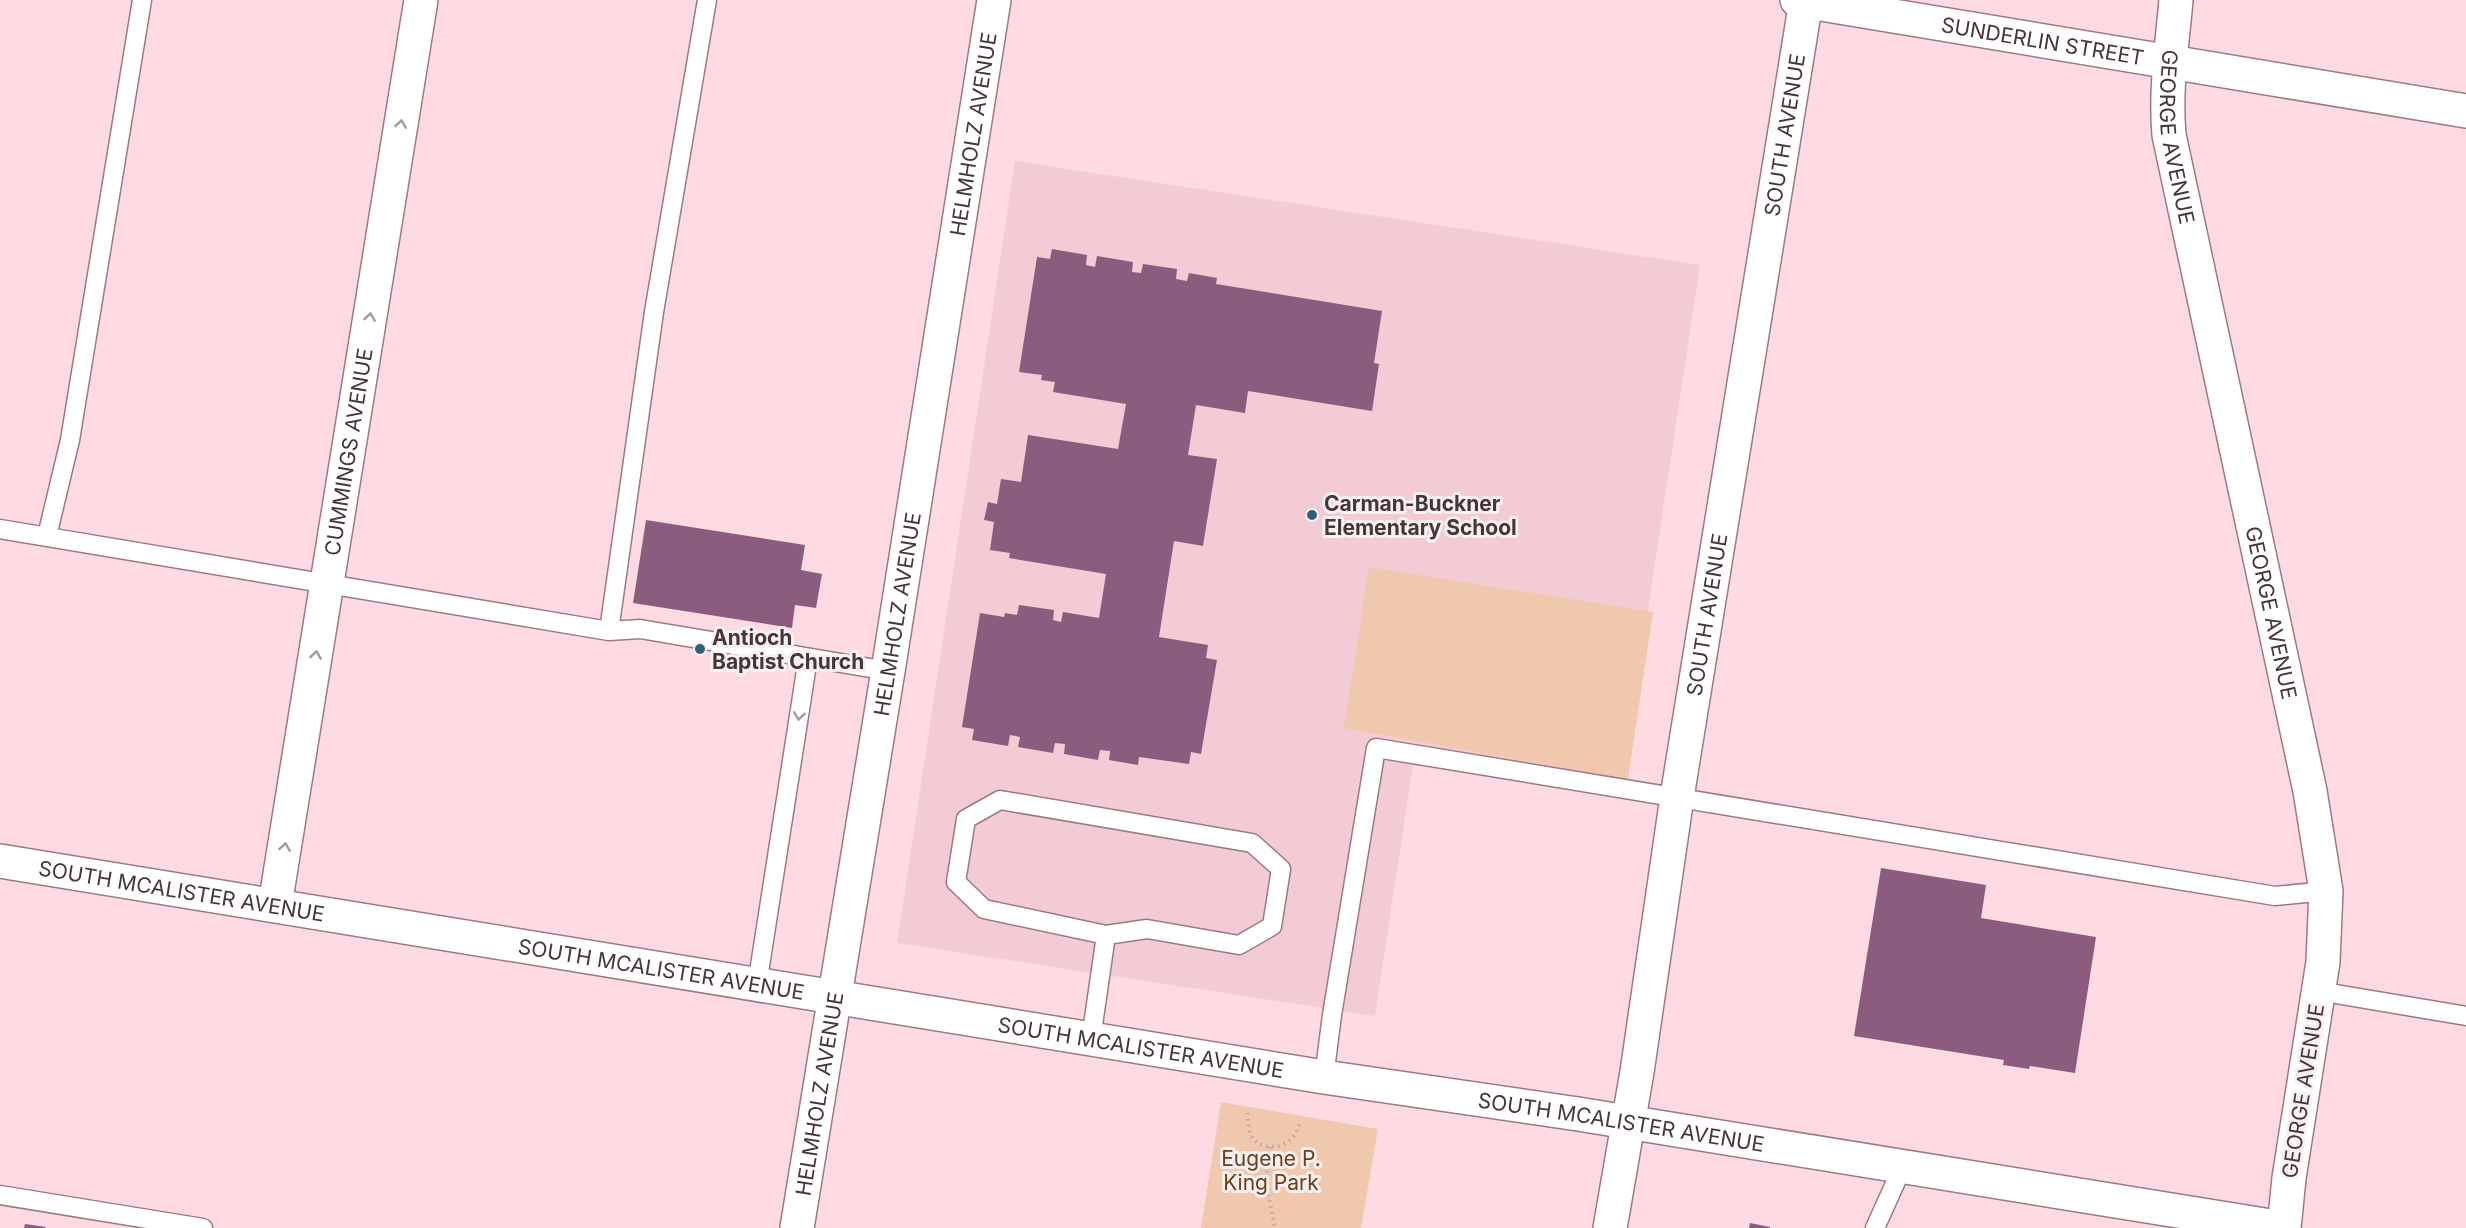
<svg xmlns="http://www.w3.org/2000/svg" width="2466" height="1228" font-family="Inter,sans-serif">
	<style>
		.built { fill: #f3cbd4 }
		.green { fill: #f0c8ad }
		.building { fill: #8b5c7e }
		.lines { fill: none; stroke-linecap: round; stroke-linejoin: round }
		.lane-casing { stroke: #9f7982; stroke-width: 21 }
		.street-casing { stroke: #9f7982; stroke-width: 36 }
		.secondary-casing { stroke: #9f7982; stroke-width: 36 }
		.path { stroke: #c2a5ac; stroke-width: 4; stroke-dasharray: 1.5 4.5; stroke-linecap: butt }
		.lane { stroke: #fff; stroke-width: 18 }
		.street { stroke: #fff; stroke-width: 33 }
		.secondary { stroke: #fff; stroke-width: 33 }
		.oneway { stroke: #a29a9c }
		.poi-dot { fill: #2b617c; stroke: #f9f0f2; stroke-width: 2 }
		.labels { text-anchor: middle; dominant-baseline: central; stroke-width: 6; stroke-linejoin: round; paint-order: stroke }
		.street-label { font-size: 21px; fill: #463539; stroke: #f9f0f2 }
		.poi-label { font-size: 21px; font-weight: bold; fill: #463539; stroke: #f9f0f2; text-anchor: start }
		.park-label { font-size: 21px; fill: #6e3d16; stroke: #f9f0f2 }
	</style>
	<rect width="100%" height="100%" fill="#fedbe3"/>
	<!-- built -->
	<path class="built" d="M1015,161l685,104 -80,531 -207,-31 -38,251 -478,-73z"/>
	<!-- green -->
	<path class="green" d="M1369,567l284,45 -25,167 -284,-51z
		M1221,1102l157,27 -17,99h-160z"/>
	<!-- building -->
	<path class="building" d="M1052,249l35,6 -1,10 9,2 2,-11 36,6 -1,10 9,1 2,-9 34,5 -1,10 11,2 2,-8 28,5 -1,6 166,27 -8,52 5,1 -7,47 -124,-20 -3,22 -49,-8 -8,50 29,4 -14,87 -29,-5 -15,96 49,8 -2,13 11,2 -16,94 -10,-2 -2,12 -50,-7 -1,8 -29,-5 1,-9 -10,-1 -2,10 -34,-6 1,-10 -10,-1 -2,10 -35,-6 2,-10 -10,-2 -2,11 -36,-6 2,-11 -12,-2 18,-114 24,4 1,-4 12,2 2,-10 35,5 -1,10 8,2 2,-10 36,6 7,-44 -97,-16 1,-5 -20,-3 4,-28 -10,-2 4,-18 9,2 4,-25 20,3 7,-47 90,14 8,-45 -73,-12 2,-10 -14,-2 1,-5 -23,-3 18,-115 13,2z
		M646,520l159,25 -4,25 21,4 -6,34 -21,-3 -3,23 -159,-25z
		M1881,868l105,17 -5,33 115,19 -21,136 -45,-7 -1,3 -26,-4 1,-5 -150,-24z
		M1750,1223l20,4v1h-21z
		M25,1224l21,3 -1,1h-21z"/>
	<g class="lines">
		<defs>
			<path id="lane" d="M0,529l609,102 45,-319 53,-312
				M47,536l23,-96 72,-440
				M609,631l31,-2 248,42
				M757,985l51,-327
				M2318,991l148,25
				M1091,1039l15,-104 41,-6 92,16 33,-19 9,-57 -29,-26 -252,-43 -34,19 -10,63 28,27 122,26
				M1324,1077l8,-62 44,-267 899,148 51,-5
				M0,1195l203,33
				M1875,1228l27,-60"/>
			<g id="street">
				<path id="s1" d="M1797,0l669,111"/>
				<path id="s2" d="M2176,0c-4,46 -11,89 -7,135l141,656 16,100 -3,71 -34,216 -5,50"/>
				<path id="s3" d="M275,905l146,-905"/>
				<path id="s4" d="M797,1228l91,-557 106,-671"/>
				<path id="s5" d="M1610,1228l27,-156 40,-275 129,-796"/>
			</g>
			<g id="secondary">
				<path id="s6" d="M0,861l1324,216 254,37 705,114"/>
			</g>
		</defs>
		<!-- lane casing -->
		<use href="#lane" class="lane-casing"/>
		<!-- street casing -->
		<use href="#street" class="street-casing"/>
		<!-- secondary casing -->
		<use href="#secondary" class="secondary-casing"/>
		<!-- path -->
		<path class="path" d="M1247,1113c1,7 1,18 5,24 8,13 29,12 39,2 5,-4 7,-12 10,-17
			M1270,1147l-4,36 9,45"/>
		<!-- lane -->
		<use href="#lane" class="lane"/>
		<!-- street -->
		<use href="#street" class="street"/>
		<!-- secondary -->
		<use href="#secondary" class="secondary"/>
	</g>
	<!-- one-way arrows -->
	<defs><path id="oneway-chevron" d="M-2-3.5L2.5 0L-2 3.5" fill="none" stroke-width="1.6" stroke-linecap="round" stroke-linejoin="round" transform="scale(1.5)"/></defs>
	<g class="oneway">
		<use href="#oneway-chevron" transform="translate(401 124) rotate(-81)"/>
		<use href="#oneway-chevron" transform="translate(370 317) rotate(-81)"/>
		<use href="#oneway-chevron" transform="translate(316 655) rotate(-81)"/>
		<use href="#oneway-chevron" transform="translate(799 716) rotate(99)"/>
		<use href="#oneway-chevron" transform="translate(285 847) rotate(-81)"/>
	</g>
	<!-- markers -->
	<g class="poi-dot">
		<circle cx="1312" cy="515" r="6"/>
		<circle cx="700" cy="649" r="6"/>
	</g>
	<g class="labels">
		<!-- street labels -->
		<g class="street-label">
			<text stroke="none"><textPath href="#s1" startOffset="249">SUNDERLIN STREET</textPath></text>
			<text stroke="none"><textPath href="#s4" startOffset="1108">HELMHOLZ AVENUE</textPath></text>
			<text stroke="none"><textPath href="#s5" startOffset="1107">SOUTH AVENUE</textPath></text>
			<text stroke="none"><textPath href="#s2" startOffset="138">GEORGE AVENUE</textPath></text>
			<text stroke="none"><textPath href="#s3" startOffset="459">CUMMINGS AVENUE</textPath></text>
			<text stroke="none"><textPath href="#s2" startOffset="624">GEORGE AVENUE</textPath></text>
			<text stroke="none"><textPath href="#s4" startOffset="622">HELMHOLZ AVENUE</textPath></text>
			<text stroke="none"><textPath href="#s5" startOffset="621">SOUTH AVENUE</textPath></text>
			<text stroke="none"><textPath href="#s6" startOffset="184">SOUTH MCALISTER AVENUE</textPath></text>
			<text stroke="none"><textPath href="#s6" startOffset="670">SOUTH MCALISTER AVENUE</textPath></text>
			<text stroke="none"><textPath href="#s6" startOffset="1156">SOUTH MCALISTER AVENUE</textPath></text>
			<text transform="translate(2303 1091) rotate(-81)">GEORGE AVENUE</text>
			<text stroke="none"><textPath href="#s4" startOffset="136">HELMHOLZ AVENUE</textPath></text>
			<text stroke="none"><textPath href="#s6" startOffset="1642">SOUTH MCALISTER AVENUE</textPath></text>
		</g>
		<!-- poi labels -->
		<g class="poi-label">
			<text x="1324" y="503">Carman-Buckner<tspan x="1324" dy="24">Elementary School</tspan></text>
			<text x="712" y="637">Antioch<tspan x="712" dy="24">Baptist Church</tspan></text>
		</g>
		<!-- park labels -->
		<g class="park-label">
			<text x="1271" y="1158">Eugene P.<tspan x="1271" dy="24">King Park</tspan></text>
		</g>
	</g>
</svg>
